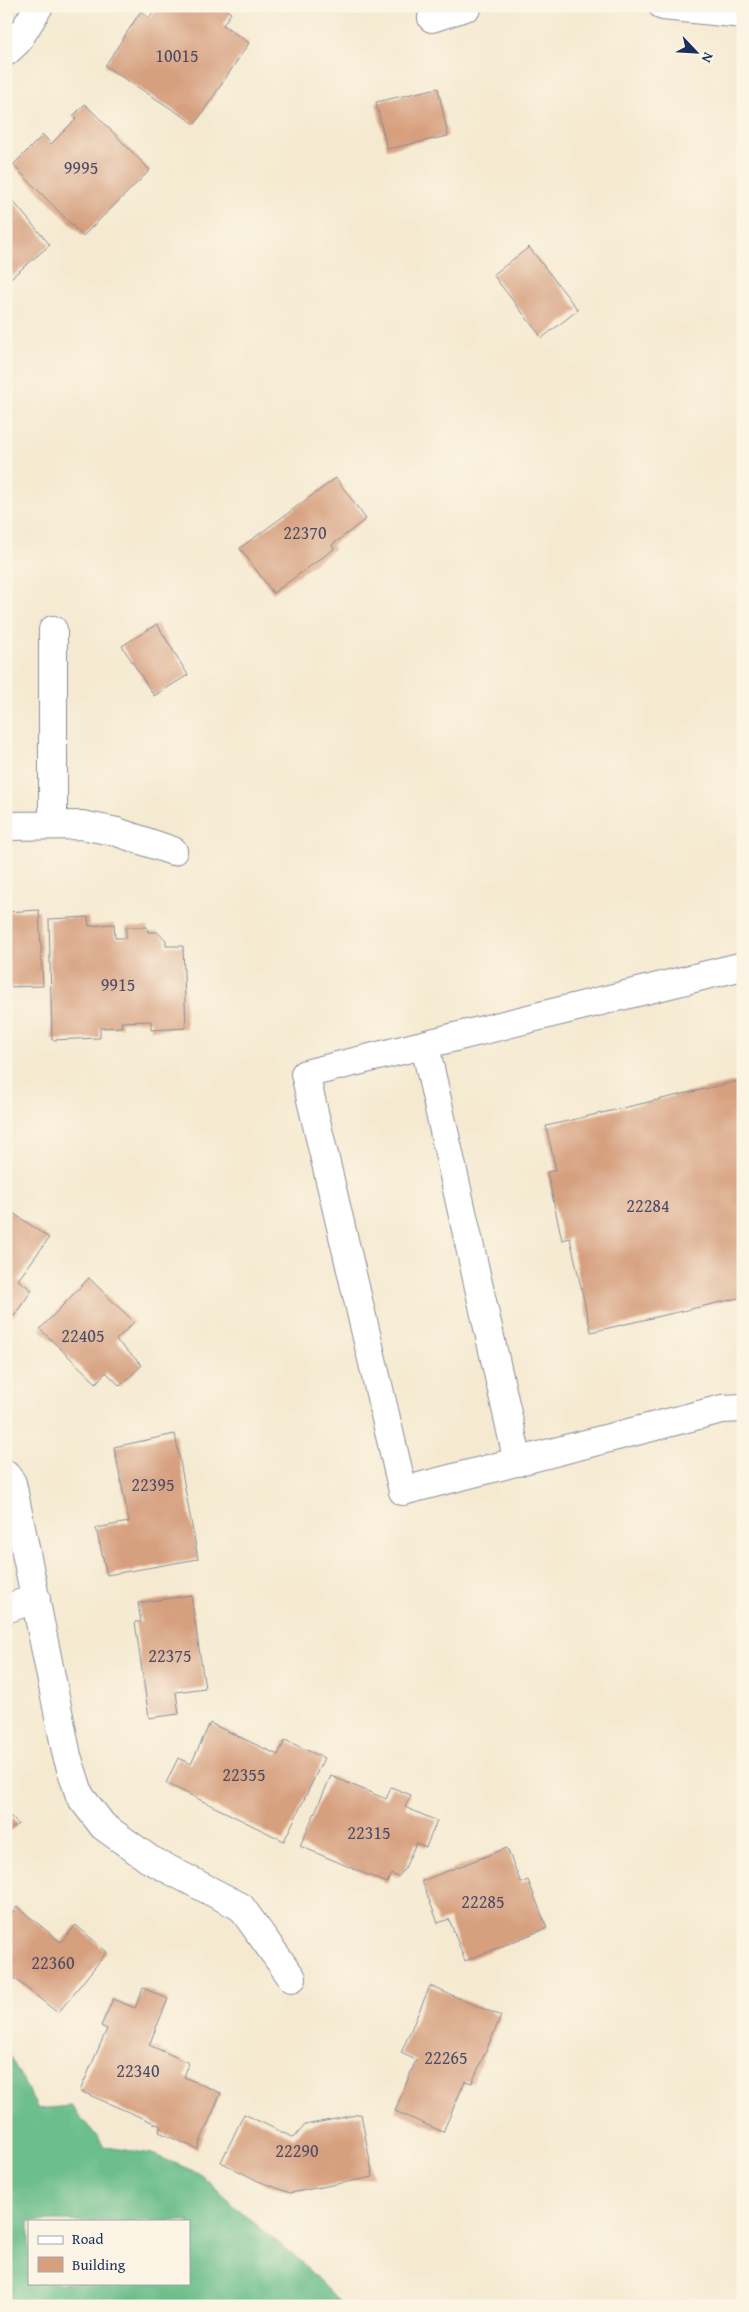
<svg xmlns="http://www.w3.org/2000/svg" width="749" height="2312" font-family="'Gentium Book Plus',serif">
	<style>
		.forest { fill: #6cbe8b; stroke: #447674; fill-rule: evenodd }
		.building { fill: #d69f7e }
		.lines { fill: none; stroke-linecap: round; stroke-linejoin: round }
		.minor-casing { stroke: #888c98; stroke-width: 30 }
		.minor { stroke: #fff; stroke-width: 28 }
		.labels { text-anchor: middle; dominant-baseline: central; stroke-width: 4; stroke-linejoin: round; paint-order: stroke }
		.number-label { font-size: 18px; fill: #4a4b66 }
	</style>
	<rect width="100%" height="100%" fill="#fcf5e5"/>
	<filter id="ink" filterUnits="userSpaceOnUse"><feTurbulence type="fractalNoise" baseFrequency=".02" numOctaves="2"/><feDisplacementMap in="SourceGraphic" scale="10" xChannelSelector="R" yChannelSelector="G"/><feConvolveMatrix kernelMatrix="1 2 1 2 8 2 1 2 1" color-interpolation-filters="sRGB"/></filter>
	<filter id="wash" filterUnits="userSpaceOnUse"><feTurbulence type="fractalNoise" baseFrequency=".0096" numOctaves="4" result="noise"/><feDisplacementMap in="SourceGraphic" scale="20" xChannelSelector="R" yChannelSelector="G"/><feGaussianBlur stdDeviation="1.12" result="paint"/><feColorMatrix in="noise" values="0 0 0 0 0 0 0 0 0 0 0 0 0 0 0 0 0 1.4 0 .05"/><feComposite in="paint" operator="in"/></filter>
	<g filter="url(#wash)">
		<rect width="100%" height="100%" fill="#f5ead1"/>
		<!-- forest -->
		<path class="forest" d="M6,2049l32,60 33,-3 35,41 46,7 49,20 42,40 51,41 50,51h-338zM29,2221h160v62h-160z"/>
		<g id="blocks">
			<!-- building -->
			<path class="building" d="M157,6h64l10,7 -8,12 26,18 -54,81 -90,-58 36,-55 8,7z
				M438,88l10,48 -61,13 -11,-47z
				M85,104l65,66 -67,66 -70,-71 30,-30 8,9 25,-25 -3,-3z
				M6,193l44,52 -44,37z
				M529,247l49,63 -36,28 -49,-63z
				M336,478l30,41 -34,26 2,4 -61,44 -33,-45z
				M157,624l31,51 -34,21 -32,-50z
				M39,910l4,76 -37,1v-75z
				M88,917l1,9 25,-2 1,14h11v-11h21l1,5h9l9,8v6h17l3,82 -35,2v-9l-30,1 1,5 -22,1v10l-48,2 -3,-121z
				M743,1080v217l-152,35 -21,-94 -8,2 -15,-68 9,-2 -10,-44z
				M6,1208l43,30 -31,42 14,10 -18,26 -8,-6z
				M89,1278l45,44 -18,18 26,25 -22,21 -14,-14 -10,11 -56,-54z
				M175,1434l23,125 -91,16 -11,-47 33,-6 -15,-75z
				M191,1595l14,93 -29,4 3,22 -30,4 -14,-96h6l-3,-19z
				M210,1723l68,32 7,-15 39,18 -40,83 -118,-58 12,-25 13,6z
				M331,1776l55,23 5,-12 20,8 -6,12 32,14 -11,26 -10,-4 -11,25 -7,9 -7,-3 -4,9 -87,-37z
				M6,1812l12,12 -12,11z
				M507,1848l14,35 7,-3 19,48 -82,33 -16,-42 -11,4 -16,-42z
				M17,1907l44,35 15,-17 31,27 -49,61 -52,-41v-52z
				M430,1986l71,30 -29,67 -7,-2 -22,51 -48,-21 21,-51 -15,-7z
				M143,1988l25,11 -19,46 40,18 -5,14 37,16 -24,56 -38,-17 2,-6 -81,-35 27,-62 -6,-3 12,-27 22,9z
				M244,2114l50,24 11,-13 56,-11 12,63 -83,16 -32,-12 -37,-19z"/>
		</g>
	</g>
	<g filter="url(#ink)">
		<use href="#blocks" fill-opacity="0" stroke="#888c98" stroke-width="1"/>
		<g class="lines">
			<defs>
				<path id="minor" d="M663,6l80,8
					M432,18l36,-12
					M6,52l11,-10 22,-36
					M53,824v-194
					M6,826l76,-1 35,7 56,19
					M743,966l-438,108 98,417 319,-82 21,-1
					M425,1046l93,416
					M6,1475l6,8 55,273 13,40 23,30 46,33 92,48 51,71
					M6,1609l30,-11"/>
			</defs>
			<!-- minor casing -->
			<use href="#minor" class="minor-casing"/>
			<!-- minor -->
			<use href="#minor" class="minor"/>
		</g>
	</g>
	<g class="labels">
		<!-- number labels -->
		<g class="number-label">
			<text x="177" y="55">10015</text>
			<text x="81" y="167">9995</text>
			<text x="305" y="532">22370</text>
			<text x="118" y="984">9915</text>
			<text x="648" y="1205">22284</text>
			<text x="83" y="1335">22405</text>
			<text x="153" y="1484">22395</text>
			<text x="170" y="1655">22375</text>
			<text x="244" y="1774">22355</text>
			<text x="369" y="1832">22315</text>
			<text x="483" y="1901">22285</text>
			<text x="53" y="1962">22360</text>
			<text x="446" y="2057">22265</text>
			<text x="138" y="2070">22340</text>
			<text x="297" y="2150">22290</text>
		</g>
	</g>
	<!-- margin -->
	<rect width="749" height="2312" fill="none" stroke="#fcf5e5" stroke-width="25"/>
	<!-- legend -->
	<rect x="28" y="2220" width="162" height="65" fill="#fcf5e5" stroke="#a2a6af"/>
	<rect x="38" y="2236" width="25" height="8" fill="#ffffff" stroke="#a2a6af"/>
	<text x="72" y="2244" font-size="15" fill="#1b2f5e">Road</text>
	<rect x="38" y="2257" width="25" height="15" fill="#d69f7e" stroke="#a2a6af"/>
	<text x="72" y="2270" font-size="15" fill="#1b2f5e">Building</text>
	<!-- north arrow -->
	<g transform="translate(696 52) rotate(115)" stroke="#fcf5e5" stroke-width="4" paint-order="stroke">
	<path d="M0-4L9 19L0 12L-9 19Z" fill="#1b2f5e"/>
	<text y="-8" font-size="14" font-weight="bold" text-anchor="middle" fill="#1b2f5e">N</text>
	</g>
</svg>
